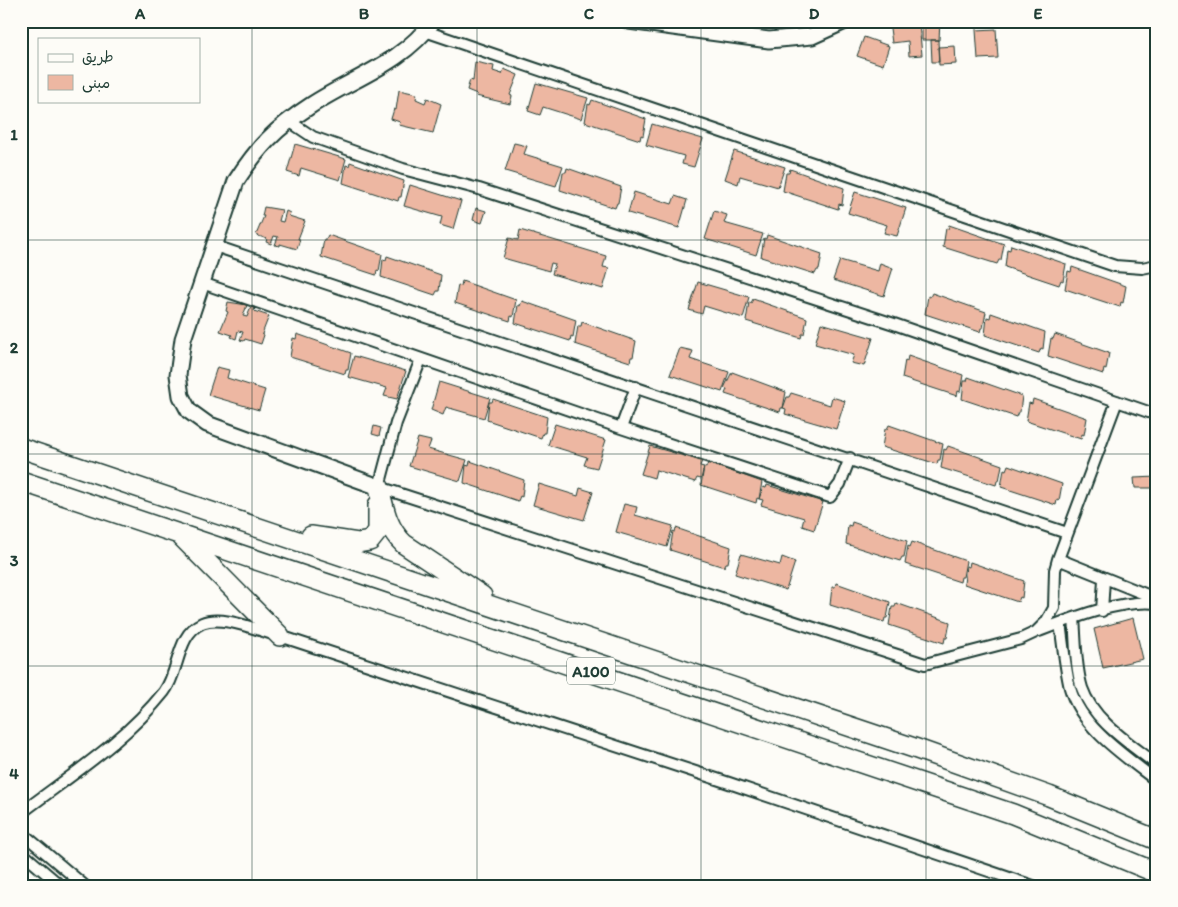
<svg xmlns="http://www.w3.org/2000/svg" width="1178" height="907" font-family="Itim,'Playpen Sans Arabic',sans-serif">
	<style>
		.building { fill: #edb7a2; stroke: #1f3d34 }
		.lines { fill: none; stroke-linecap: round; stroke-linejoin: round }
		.street-casing { stroke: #1f3d34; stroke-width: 14 }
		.secondary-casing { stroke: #1f3d34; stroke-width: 19 }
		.highway-casing { stroke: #1f3d34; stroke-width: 22 }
		.street { stroke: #fdfcf7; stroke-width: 10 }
		.secondary { stroke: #fdfcf7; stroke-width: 15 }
		.highway { stroke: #fdfcf7; stroke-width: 19 }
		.grid { fill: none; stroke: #1f3d34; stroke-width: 1; stroke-opacity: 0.55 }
		.labels { text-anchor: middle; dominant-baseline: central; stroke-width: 5; stroke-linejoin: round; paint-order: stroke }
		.shield { fill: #fdfcf7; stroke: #62766e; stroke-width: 1 }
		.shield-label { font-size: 16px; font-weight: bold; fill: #1f3d34 }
		.neatline { fill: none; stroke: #1f3d34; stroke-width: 2 }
		.grid-label { font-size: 16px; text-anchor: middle; font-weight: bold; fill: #1f3d34 }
	</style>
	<rect width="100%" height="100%" fill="#fdfcf7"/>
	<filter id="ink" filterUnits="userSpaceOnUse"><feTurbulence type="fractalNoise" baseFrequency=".02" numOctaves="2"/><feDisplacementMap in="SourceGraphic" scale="10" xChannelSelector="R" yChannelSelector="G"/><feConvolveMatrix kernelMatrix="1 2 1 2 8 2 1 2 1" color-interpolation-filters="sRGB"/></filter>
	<g filter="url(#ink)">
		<!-- building -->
		<path class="building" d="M889,21h10l1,5 19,-2 3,31 -13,1 -1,-15 -16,2z
			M922,21h18l-1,19h-17z
			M996,29l2,29 -20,1 -2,-29z
			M864,37l25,9 -6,19 -26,-9z
			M931,40h7l1,22h-7z
			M955,46l1,18 -17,1 -1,-18z
			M475,62l19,4 -1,5 9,3 2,-5 14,6 -8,20 2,1 -2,8 -34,-8 1,-2 -10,-4 3,-10 3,1z
			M536,83l52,15 -7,21 -38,-12 -3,8 -12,-4z
			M399,90l18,4 -1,5 9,4 2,-5 14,6 -8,29 -34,-8 1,-3 -9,-3 3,-10 2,1z
			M592,100l54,19 -3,17 -2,-1 -1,5 -55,-18 3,-18 2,1z
			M652,124l51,15 -9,28 -12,-3 2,-8 -38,-11z
			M514,143l13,3 -3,8 39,12 -7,20 -51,-15z
			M295,144l51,15 -6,21 -39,-12 -2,8 -12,-4z
			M734,151l51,16 -7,20 -38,-11 -2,8 -13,-5z
			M350,162l54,19 -3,16h-2l-1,4 -55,-18 3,-18 3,1z
			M567,168l54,19 -3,16h-1l-2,5 -55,-18 3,-18h3z
			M790,169l54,19 -2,17 -3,-1 -1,5 -55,-18 3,-18h3z
			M410,185l51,16 -8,28 -13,-4 2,-8 -38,-11z
			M634,192l38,12 3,-8 12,4 -8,28 -51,-15z
			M855,192l51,16 -9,28 -13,-3 3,-8 -39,-12z
			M264,207l18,3 -3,11 4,1 3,-11 4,2 -1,3 16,5 -7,18h2l-3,10 -17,-5v2l-5,-1 3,-8 -4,-1 -3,8 -5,-2 1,-3 -11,-4 8,-19h-2z
			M476,208l10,3 -4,12 -9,-3z
			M714,211l13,4 -3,8 39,11 -7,21 -51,-16z
			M949,225l55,19 -3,16h-2l-2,4 -54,-17 3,-19 2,1z
			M520,230l86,26 -3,11 6,1 -6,21 -51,-15 3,-10 -4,-1 -2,8 -46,-13 6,-20 9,2z
			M328,235l54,19 -3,17 -2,-1 -1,5 -55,-18 3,-18h2z
			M767,235l55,19 -3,16h-2l-2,4 -54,-17 3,-19 2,1z
			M1011,245l55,19 -3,17 -2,-1 -2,5 -54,-18 2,-18 3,1z
			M387,256l54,19 -2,16h-2l-2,4 -54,-18 2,-18 3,1z
			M840,260l38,11 2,-8 13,5 -9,28 -51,-16z
			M1072,267l54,19 -3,17 -2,-1 -1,5 -55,-18 3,-18 3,1z
			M462,281l54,19 -3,17 -2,-1 -1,5 -55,-18 3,-18 3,1z
			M698,282l51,15 -6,21 -39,-12 -2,8 -13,-4z
			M932,293l54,19 -3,16h-2l-1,4 -55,-18 3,-18 2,1z
			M753,299l54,19 -3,16h-2l-1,4 -55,-17 3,-19 2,1z
			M522,301l54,19 -3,17 -2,-1 -1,5 -55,-18 3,-18 2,1z
			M228,302l19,3 -4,11 4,1 4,-10 4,1 -1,3 15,5 -7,18 2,1 -3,9 -16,-5 -1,2 -4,-1 3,-8 -5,-1 -2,8 -5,-2 1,-2 -12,-4 8,-19 -2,-1z
			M991,313l54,19 -2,17 -2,-1 -2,5 -54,-18 2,-18 3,1z
			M582,322l54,19 -3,16h-2l-1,5 -55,-18 3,-18h3z
			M821,323l52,15 -9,28 -13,-3 3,-8 -39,-11z
			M297,334l54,19 -3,17h-2l-1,4 -55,-17 3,-19 3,1z
			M1055,334l54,19 -3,17 -2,-1 -1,5 -55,-18 3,-18 2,1z
			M680,348l13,3 -3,8 39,13 -7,20 -52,-17z
			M354,356l52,15 -9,28 -13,-3 3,-8 -39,-11z
			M908,356l55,19 -3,17 -2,-1 -1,5 -55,-18 3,-18 2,1z
			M217,367l12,3 -2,8 38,12 -6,20 -51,-15z
			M732,372l54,20 -3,16h-2l-1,4 -55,-18 2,-5 -3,-1z
			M968,377l54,19 -2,16h-2l-2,5 -54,-18 2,-18h3z
			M439,382l51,16 -6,20 -38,-11 -3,8 -12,-5z
			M791,393l39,12 2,-8 13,4 -9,28 -51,-15 1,-5 -3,-1 4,-11h2z
			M493,399l54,18 -2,16h-2l-2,5 -54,-18 2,-18h3z
			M1033,399l54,19 -3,17 -2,-1 -1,5 -55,-18 3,-18 3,1z
			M555,424l51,16 -9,28 -13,-3 3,-8 -39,-12z
			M889,425l54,19 -3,16h-2l-1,4 -55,-17 3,-18h2z
			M374,426l7,2 -2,8 -7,-2z
			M418,438l13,3 -3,8 39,11 -7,21 -51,-15z
			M650,446l52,15 -2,5 4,1 -3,12 -4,-1 -2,4 -39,-12 -2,8 -13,-4z
			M948,446l54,19 -3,16h-2l-1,4 -55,-17 3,-19 2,1z
			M470,461l54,19 -2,17 -2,-1 -2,5 -54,-18 2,-18 3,1z
			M708,463l54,19 -3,17 -2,-1 -1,5 -55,-18 3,-18 2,1z
			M1008,465l54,19 -3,17 -2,-1 -1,5 -55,-18 3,-18 2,1z
			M1157,477v11h-22l-1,-10z
			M539,484l39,12 2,-8 13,4 -9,28 -51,-15z
			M767,485l56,17 -9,28 -12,-4 2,-8 -43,-13 2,-5 -4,-1 4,-12 3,1z
			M624,504l13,3 -2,8 38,11 -6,21 -51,-15z
			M852,522l55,19 -3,16h-2l-2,4 -54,-17 2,-19 3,1z
			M676,528l55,19 -3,16h-2l-2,4 -54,-17 3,-19 2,1z
			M912,542l54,19 -3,16h-2l-1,5 -55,-18 3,-18 2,1z
			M741,554l39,11 2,-8 13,5 -9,28 -51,-16z
			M970,562l54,19 -2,17 -2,-1 -2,5 -54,-18 2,-18 3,1z
			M836,583l54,19 -3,16h-2l-1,4 -54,-17 2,-18h3z
			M896,603l54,19 -3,16h-2l-1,5 -55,-18 3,-18h3z
			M1133,618l10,41 -40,9 -9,-39z"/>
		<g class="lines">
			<defs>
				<path id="street" d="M425,31l690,235 27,2 15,-3
					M289,121l24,16 90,32 76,20 415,135 263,91
					M215,246l852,287
					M202,283l419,145 209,69 10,-13 10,-26
					M421,359l-25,64 -17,64 546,177 96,-25 15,-7 10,-10 8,-14 1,-38 3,-11 59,-158
					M621,428l15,-41
					M1058,559l99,40
					M1102,611l2,-32
					M1074,618c2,22 1,48 8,70 11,33 49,56 75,77
					M1060,623c3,21 5,44 10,65 11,40 56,69 87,93
					M1039,631c34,-13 82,-32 118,-28
					M21,813c50,-38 104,-72 143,-121 16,-21 12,-57 38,-69 20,-9 57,8 78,13l449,147 304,103
					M21,832l64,54
					M21,852l40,34"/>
				<path id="secondary" d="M629,21l140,19 43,-4 33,-15
					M379,487l-172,-63 -18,-13 -8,-15 -3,-21 5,-36 53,-158c22,-34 40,-53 74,-75 42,-28 92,-42 123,-85"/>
				<path id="highway" d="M21,448l896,301 132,47 108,44
					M21,481l992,333 144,59
					M379,487c5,22 8,41 25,57l78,52
					M311,536l47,7 12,-2 8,-10v-26
					M182,537l98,99"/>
			</defs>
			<!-- street casing -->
			<use href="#street" class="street-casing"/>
			<!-- secondary casing -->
			<use href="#secondary" class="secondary-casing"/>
			<!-- highway casing -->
			<use href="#highway" class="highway-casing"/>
			<!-- street -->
			<use href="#street" class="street"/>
			<!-- secondary -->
			<use href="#secondary" class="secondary"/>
			<!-- highway -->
			<use href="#highway" class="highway"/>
		</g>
	</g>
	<!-- grid -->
	<path class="grid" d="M252,21v865M477,21v865M701,21v865M926,21v865M21,240h1136M21,454h1136M21,666h1136"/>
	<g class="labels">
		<!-- shield labels -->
		<rect class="shield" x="567" y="657.5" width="48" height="27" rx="4"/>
		<g class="shield-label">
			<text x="591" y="671">A100</text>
		</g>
	</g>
	<!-- margin -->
	<rect width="1178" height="907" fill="none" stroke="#fdfcf7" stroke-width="55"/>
	<!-- legend -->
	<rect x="38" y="38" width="162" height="65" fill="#fdfcf7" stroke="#a4b0a9"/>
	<rect x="48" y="54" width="25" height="8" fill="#fdfcf7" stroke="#a4b0a9"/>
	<text x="82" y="62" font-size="15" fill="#1f3d34">طريق</text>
	<rect x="48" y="75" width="25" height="15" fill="#edb7a2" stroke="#a4b0a9"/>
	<text x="82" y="88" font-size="15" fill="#1f3d34">مبنى</text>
	<rect x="28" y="28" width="1122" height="852" class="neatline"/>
	<g class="grid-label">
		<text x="140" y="19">A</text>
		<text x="364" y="19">B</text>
		<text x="589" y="19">C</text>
		<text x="814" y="19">D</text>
		<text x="1038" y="19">E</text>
		<text x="14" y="140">1</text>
		<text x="14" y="353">2</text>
		<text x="14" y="566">3</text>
		<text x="14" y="779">4</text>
	</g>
</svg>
